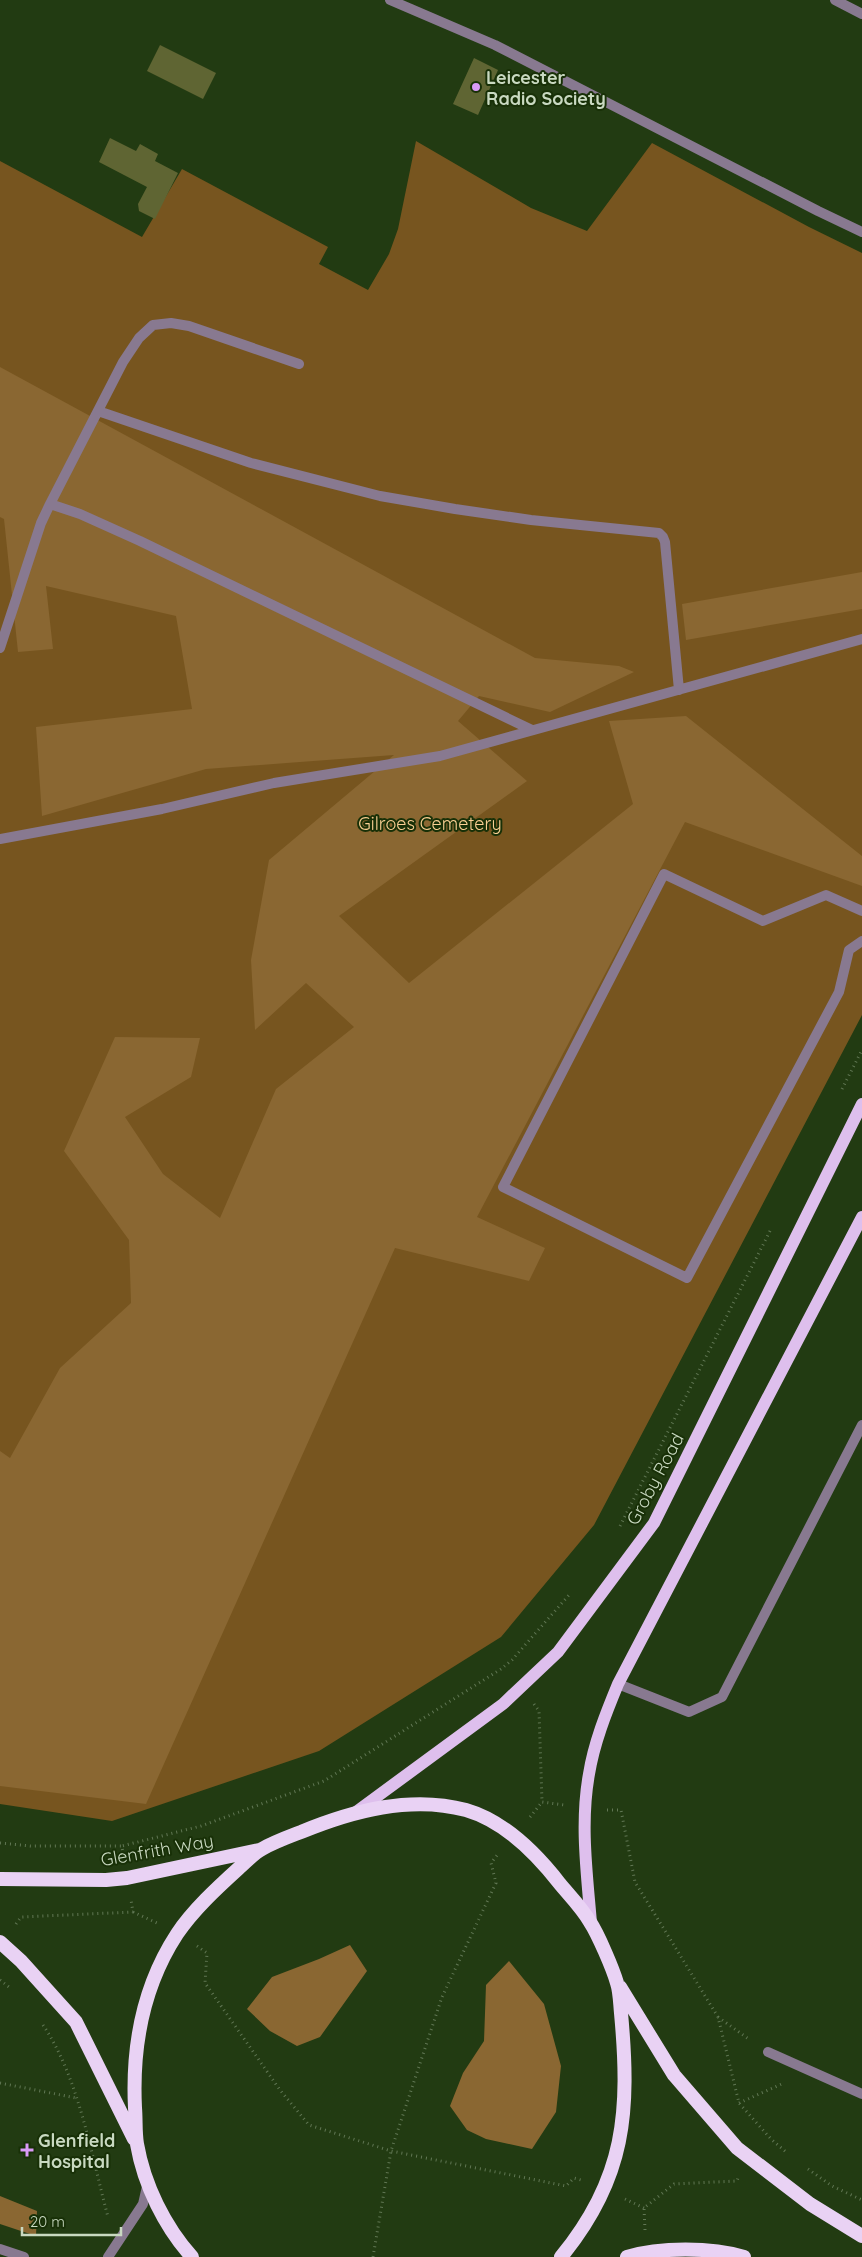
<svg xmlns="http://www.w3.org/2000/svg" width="862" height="2257" font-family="Quicksand,sans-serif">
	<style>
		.green { fill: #77551f }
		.forest { fill: #8a6732 }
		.building { fill: #5f6533 }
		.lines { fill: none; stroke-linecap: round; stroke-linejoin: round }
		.path { stroke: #617754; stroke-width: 3; stroke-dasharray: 1 4; stroke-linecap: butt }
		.service { stroke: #887990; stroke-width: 10 }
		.minor { stroke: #887990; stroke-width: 10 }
		.primary { stroke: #debfed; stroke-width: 12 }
		.trunk { stroke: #e9d2f4; stroke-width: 14 }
		.poi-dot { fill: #da9af7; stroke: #183007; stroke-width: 2 }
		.labels { text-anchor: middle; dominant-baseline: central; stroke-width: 4; stroke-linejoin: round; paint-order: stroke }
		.poi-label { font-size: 18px; font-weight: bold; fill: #c9d9c1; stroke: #183007; text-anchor: start }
		.park-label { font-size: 18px; fill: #fbd094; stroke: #183007 }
		.street-label { font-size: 18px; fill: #c9d9c1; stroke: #183007 }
	</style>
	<rect width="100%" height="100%" fill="#223b12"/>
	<!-- green -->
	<path class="green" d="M416,141l115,67 56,23 65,-88 157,84 53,26v762l-268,510 -93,112 -182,114 -207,70 -112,-17v-1643l142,76 40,-68 146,78 -9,17 49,26 21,-36 9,-25z"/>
	<!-- forest -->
	<path class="forest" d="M0,367l535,291 84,8 15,6 -84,40 -71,-16 -21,25 69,60 -188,135 70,67 224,-179 -24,-83 77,-5 176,140v30l-177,-64 -208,395 68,31 -16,33 -134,-33 -249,556 -146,-18v-335l10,7 50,-90 71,-65 -2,-63 -65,-89 51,-114 85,1 -9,39 -66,40 38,57 57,44 56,-129 78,-62 -48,-44 -51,47 -4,-70 18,-100 125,-105 -188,14 -164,47 -6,-89 156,-18 -16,-93 -130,-30 7,63 -35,3 -14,-133 -4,-2z
		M862,572v37l-176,31 -4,-36z
		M350,1945l17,26 -47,66 -23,9 -27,-15 -23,-22 25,-32 47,-18z
		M509,1961l35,43 17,62 -5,46 -24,37 -46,-10 -19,-9 -17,-24 13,-33 21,-32 2,-56z
		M0,2196l37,15 -1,25 -36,-12z"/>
	<!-- building -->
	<path class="building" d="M160,45l56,28 -13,26 -56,-28z
		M474,58l24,12 -20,45 -25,-11z
		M110,138l26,13 4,-7 18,10 -3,7 23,12 -23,46 -16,-8 -1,-7 9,-17 -48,-25z"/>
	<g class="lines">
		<!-- path -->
		<path class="path" d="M842,1089l20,-39
			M620,1526l151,-297
			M534,1704l5,7 3,91 22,3
			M607,1810h14l14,72 83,135 21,86 32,36 15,13
			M530,1817l12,-15
			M0,1843l30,3h92
			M123,1855l-1,-9 79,-20 123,-45 177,-112 11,-9 57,-65
			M133,1912l24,11
			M16,1924l5,-7 112,-5 -2,-12
			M197,1946l10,7 -2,30 75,107 29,35 82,26 175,35 8,-8 7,2
			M0,1980l9,7
			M718,2017l32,23
			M43,2025c36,53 48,129 65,192
			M0,2083l76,15
			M739,2103l45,-20
			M808,2169l24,17 30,14
			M625,2199l19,9
			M645,2230l-1,-22 30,-24 63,-3 1,-3
			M373,2257l18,-106 51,-154 54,-114 -5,-20 7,-9"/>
		<!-- service -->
		<path class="service" d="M98,411l153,52 129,33 75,13 76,11 128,13 4,4 2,5 14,148
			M50,504l73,-142 16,-24 14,-13 18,-2 18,3 110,38
			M0,648l41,-125 9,-19 30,10 60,27 392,189
			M0,839l162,-30 112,-26 166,-27 422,-117
			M862,911l-36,-16 -63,26 -99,-47 -161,313 184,91 152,-286 10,-42 13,-9"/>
		<!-- minor -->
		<path class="minor" d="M390,0l105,45 323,166 44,21
			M835,0l27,14
			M618,1684l71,28 33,-15 140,-272
			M768,2052l94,42
			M0,2249l24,8
			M108,2257l35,-53 5,-22"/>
		<!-- primary -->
		<path class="primary" d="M356,1812l147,-108 55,-52 96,-129 208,-419
			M591,1923c-4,-49 -11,-100 -2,-149 5,-31 17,-61 29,-90l244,-467"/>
		<!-- trunk -->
		<path class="trunk" d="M0,1879l106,1 21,-2 132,-28
			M0,1942l21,19 55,61 58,117
			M620,1987l54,88 63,73 73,56 52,32
			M192,2257c-27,-30 -48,-72 -55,-113 -2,-12 -1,-25 -2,-36 -3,-61 8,-122 42,-174 16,-24 40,-46 62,-66 7,-6 15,-15 23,-19 12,-7 26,-12 39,-17 51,-21 110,-37 165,-22 38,11 70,43 94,74 10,12 22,24 30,38 8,12 23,47 27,61 3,9 3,20 4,30 9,98 5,165 -60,244
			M627,2257c32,-10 85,-10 117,0"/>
	</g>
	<!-- markers -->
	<g class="poi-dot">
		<circle cx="476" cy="87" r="5"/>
		<path d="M24.5 2142.5h5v5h5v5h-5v5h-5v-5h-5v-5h5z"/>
	</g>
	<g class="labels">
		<!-- poi labels -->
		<g class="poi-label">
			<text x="486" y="77">Leicester<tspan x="486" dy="21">Radio Society</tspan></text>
			<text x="38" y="2140">Glenfield<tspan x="38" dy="21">Hospital</tspan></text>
		</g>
		<!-- park labels -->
		<g class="park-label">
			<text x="430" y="823">Gilroes Cemetery</text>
		</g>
		<!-- street labels -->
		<g class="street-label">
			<text transform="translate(655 1479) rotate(-62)">Groby Road</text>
			<text transform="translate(157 1850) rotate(-10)">Glenfrith Way</text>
		</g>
	</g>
	<!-- scale -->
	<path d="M22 2227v8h99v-8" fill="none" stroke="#c9d9c1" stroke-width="2.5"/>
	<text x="30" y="2227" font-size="15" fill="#c9d9c1" stroke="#183007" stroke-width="4" paint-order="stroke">20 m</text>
</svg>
